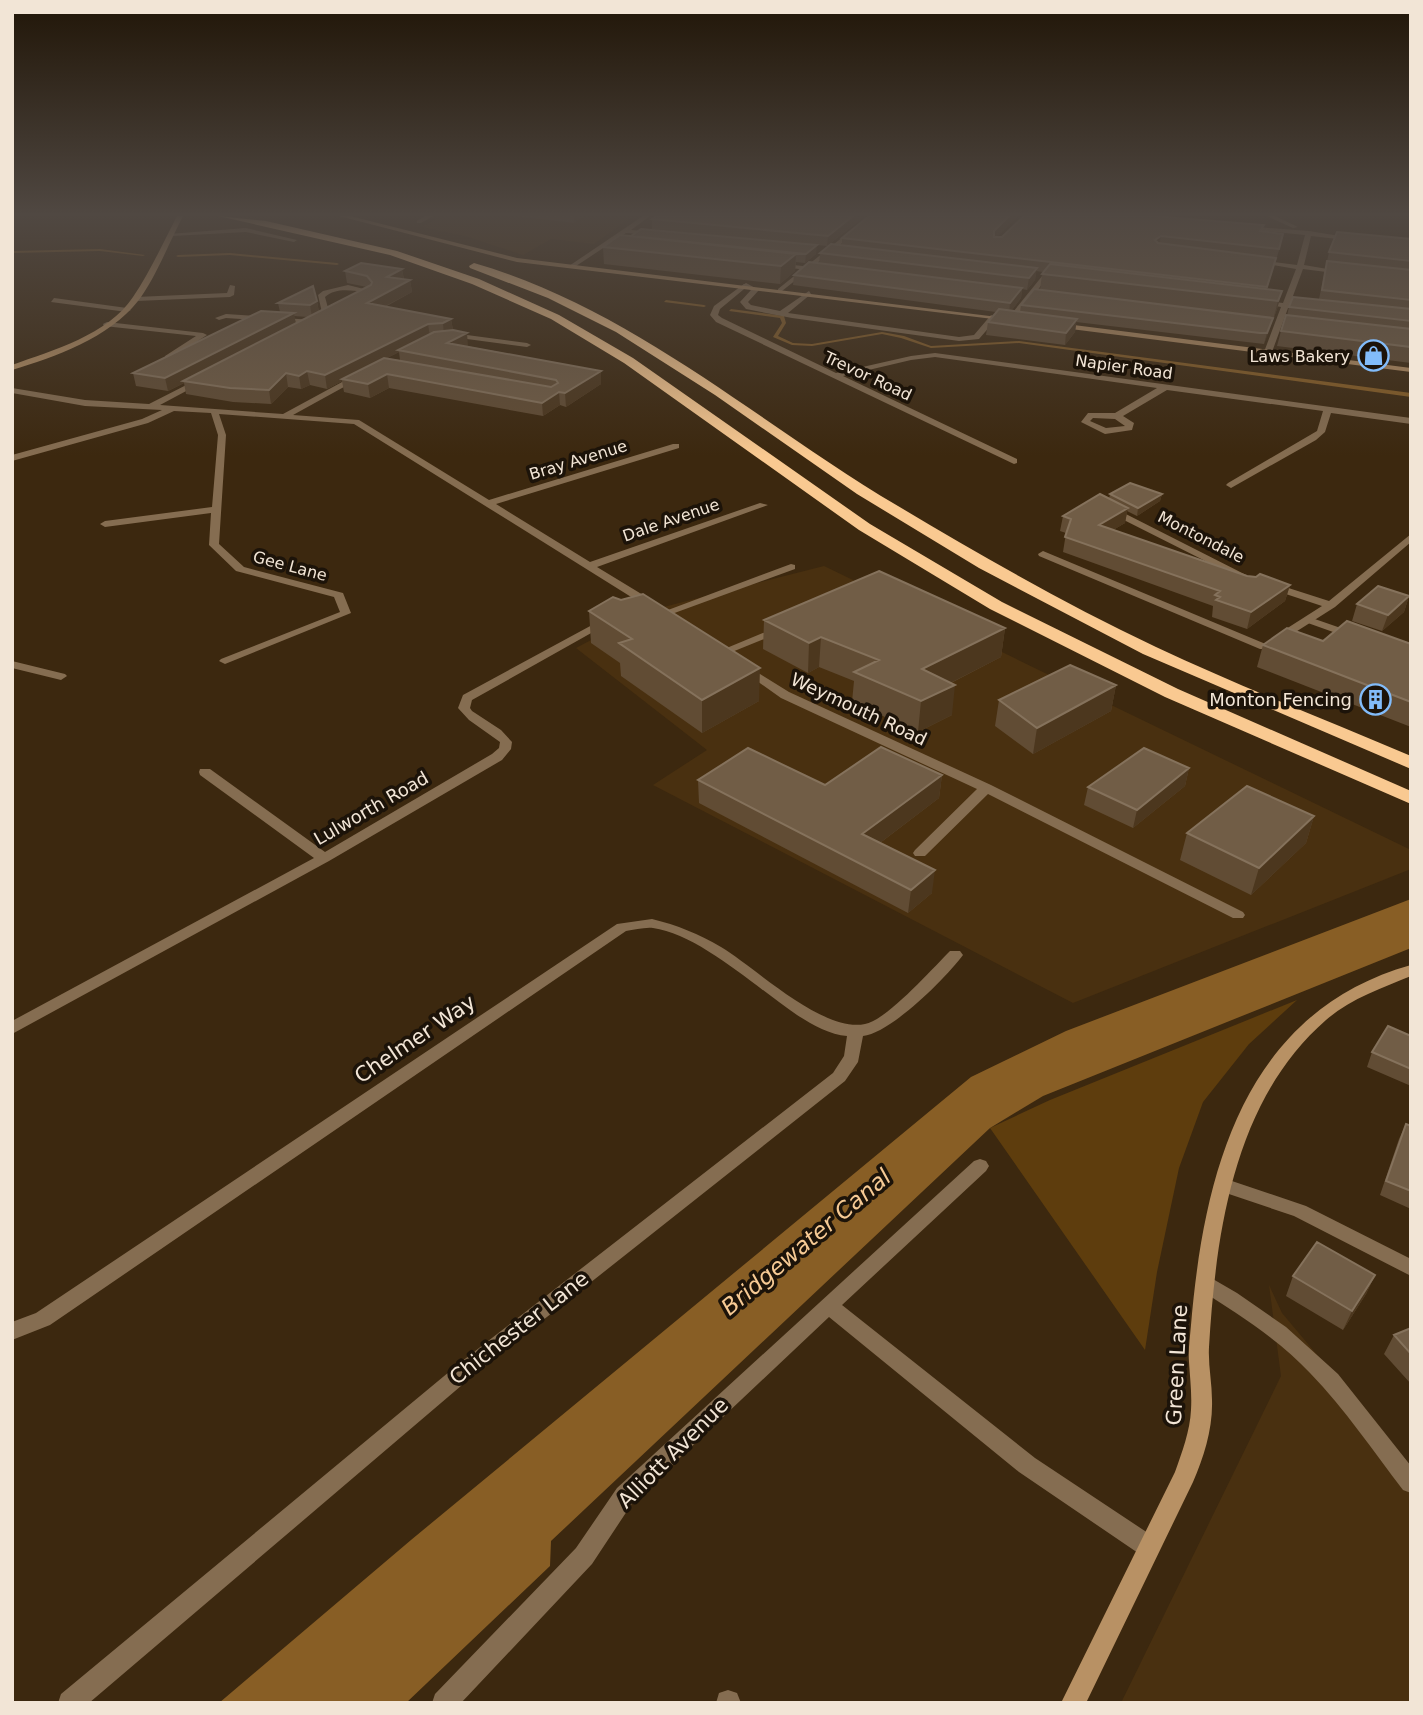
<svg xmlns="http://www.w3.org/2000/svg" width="1423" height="1715" font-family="'DejaVu Sans',sans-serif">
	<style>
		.built { fill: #493010 }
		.green { fill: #5e3d0d }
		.water { fill: #885e25 }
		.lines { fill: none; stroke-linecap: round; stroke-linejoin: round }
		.stream { fill: #885e25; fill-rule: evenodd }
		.service { fill: #856d51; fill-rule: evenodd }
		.minor { fill: #856d51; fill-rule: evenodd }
		.secondary { fill: #b89164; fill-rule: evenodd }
		.motorway { fill: #f9c991; fill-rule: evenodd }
		.wall { fill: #614c34; fill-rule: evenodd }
		.shaded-wall { fill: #4c371e }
		.building { fill: #715d46; stroke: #85725c; stroke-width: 2 }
		.labels { text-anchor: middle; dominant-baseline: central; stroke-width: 7; stroke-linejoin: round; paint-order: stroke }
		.far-poi-label { font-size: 16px; fill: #f2e5d6; stroke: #1c1309; text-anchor: end }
		.far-street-label { font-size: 16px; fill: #f2e5d6; stroke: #1c1309 }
		.poi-label { font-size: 18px; fill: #f2e5d6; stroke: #1c1309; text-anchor: end }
		.street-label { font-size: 18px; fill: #f2e5d6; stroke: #1c1309 }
		.near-street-label { font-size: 21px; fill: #f2e5d6; stroke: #1c1309 }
		.near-water-label { font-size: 23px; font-style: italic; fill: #f7ca94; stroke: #1c1309 }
	</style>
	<rect width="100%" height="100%" fill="#3c280f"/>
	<!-- built -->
	<path class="built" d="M442,216h191l-39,28 -43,-5 -28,16 -58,-19 -44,-9z
		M824,566l587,284v19l-338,134 -420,-218 54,-35 -131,-102 68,-36z
		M1269,1285l13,28 129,154v236h-290l160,-327z"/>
	<!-- green -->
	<path class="green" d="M1297,1000l-48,44 -46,58 -24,66 -22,104 -12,78 -155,-222 60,-28z"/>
	<!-- water -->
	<path class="water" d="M1411,899v49l-368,148 -53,32 -439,413 -1,25 -144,137h-187l192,-163 560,-463 95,-46z"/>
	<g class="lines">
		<!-- stream -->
		<path class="stream" d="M100,249l45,6 -2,1 -43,-5 -88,2v-2z
			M230,253l107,10 2,1 -2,1 -107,-10 -52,2 -2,-1 2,-1z
			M666,300l38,5 2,1 -2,1 -40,-5z
			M731,309l53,7 2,7 -8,13 15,7 19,1 70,-12 22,4 27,10 88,-5 392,52v4l-392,-54 -88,5 -30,-10 -19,-4 -70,12 -20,-1 -19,-8 9,-14 -2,-5 -51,-7z"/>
		<!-- service -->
		<path class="service" d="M774,263l48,5 3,2 -3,2 -46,-6z
			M746,283l13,7 -11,12 3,3 29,6 29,-20 2,3 -23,19 171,24 15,-2 17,-20 7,2 -19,22 -20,2 -167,-23 -46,-9 -6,-7 11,-12 -8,-5z
			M230,285l5,1 -1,9 -4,2 -94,4 -4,-2 4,-2 91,-4z
			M226,314l87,6 4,2 -4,2 -87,-6 -7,2 -4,-2z
			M107,322l96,11 4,2 -39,25h-3v-4l31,-20 -92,-10 -1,-2z
			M467,335l60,8 4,2 -4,2 -60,-8 -17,2 -4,-2z
			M1043,551l225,94 2,2 -2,2h-8l-221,-93 -1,-2z
			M791,564l4,1v4l-126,46h-8l-1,-2z
			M1309,617l49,17 2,2 -6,3 -4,-1 -45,-16v-4z
			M780,626l6,3 -2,2 -57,23 -4,1 -6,-3z
			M744,664l45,28 202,93 252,127 2,3 -2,3h-10l-245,-124 -63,62h-10l-2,-3 2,-3 62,-61 -196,-91 -41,-29 -2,-2z
			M1206,1275l31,18 49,34 52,47 73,92v27l-8,-3c-30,-39 -58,-81 -93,-117 -32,-34 -72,-59 -111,-84l-3,-6 3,-6z"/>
		<!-- minor -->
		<path class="minor" d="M425,216h8l-12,7h-4v-2z
			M643,216h7l-19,14 24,2 2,3 -31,-2 -53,35h-4v-2z
			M869,216h7l-94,75h-4v-2z
			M1267,216h8l23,11 -5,1z
			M1244,226l65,5 49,8 -3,2 -44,-5 -7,29 41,7 -3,2 -39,-5 -13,35 23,4 -4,2 -21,-2 -16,44 -4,2 -4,-2 17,-45 -26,-5 4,-2 24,3 13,-34 -41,-7 3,-2 39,5 8,-30 -59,-6z
			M246,228l51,12 -3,2 -48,-10 -74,4 -3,-2z
			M1043,275l5,1 -33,45h-6v-4z
			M744,284l5,1 -29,24 -2,6 4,3 114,55 75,-17 24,-3 476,65v6l-80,-11 -6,19 -9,8 -85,48 -5,-3 2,-2 89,-52 6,-20 -156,-21 -44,26 11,7 -2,7 -27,4 -24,-12 7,-9h27l42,-25 -222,-31 -24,3 -68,16 174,83v4l-3,1 -298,-142 -6,-7 4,-9zM1093,418l22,1 10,7 -19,2 -16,-7z
			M348,285l20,5 3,5 -13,6 -4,-2 9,-7c-13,-2 -28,-4 -38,5l5,18 -7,2 -5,-22 5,-4z
			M54,298l73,10 4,2 -4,2 -76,-10z
			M355,375l7,2 -69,38 66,5 130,80 184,-56h6v4l-183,56 94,58 170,-59 8,2 -171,62 51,31v4l-13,6 -5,-3 6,-5 -282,-176 -135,-10 7,21 -7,109 25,23 99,26 8,20 -126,51 -6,-3 2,-2 119,-47 -6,-15 -98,-26 -27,-26 2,-32 -106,14 -5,-3 5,-3 107,-14 6,-72 -7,-22 -37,-2 -26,12 -136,38v-6l130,-36 20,-9 -77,-4 -73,-13v-5l73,12 64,4 51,-26h3v4l-43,23 123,9z
			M1108,508h6l140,71 -5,3 -4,-1 -137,-69z
			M1411,534v8l-76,65 -52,33h-8v-4l47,-30 -54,-18v-4h8l53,17z
			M605,618l4,1v4l-137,77 -2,8 2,3 29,19 11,12 -1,7 -9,11 -173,101 -317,173v-13l302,-163 -114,-83 -1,-3 1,-3h10l115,83 167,-98 7,-6 1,-6 -31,-22 -11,-12 5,-13z
			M12,661l53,13 2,2 -6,4 -49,-12z
			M652,919c25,6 47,15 69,28 35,21 102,86 144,77 22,-4 67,-55 85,-73h10l3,4c-17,23 -72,78 -100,81l-5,26 -13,19 -370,293 -386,329h-31l3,-9 400,-332 372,-289 11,-17 3,-20c-17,-1 -36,-12 -50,-21 -39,-26 -98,-81 -144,-87 -8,-1 -19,2 -27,3l-576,394 -38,15v-18l24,-9 581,-389z
			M980,1159l6,2 3,5 -3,5 -144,134 193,153 122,81 3,8 -3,8 -8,3 -8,-3 -122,-83 -190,-155 -196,185 -41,62 -131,139h-29l3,-9 141,-146 41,-60 357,-327z
			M1223,1178l83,28 105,53v17l-117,-60 -77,-26 -3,-5 3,-5z
			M728,1690l9,3 4,10h-25l3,-10z"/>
		<!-- secondary -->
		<path class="secondary" d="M177,216h6c-13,25 -29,65 -45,85 -29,37 -83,56 -126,69v-5c41,-15 96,-30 121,-68 17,-25 30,-54 44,-81z
			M339,216h11l167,42 497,61 -4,2 -493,-59z
			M1058,323l353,45v4l-356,-45 -1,-2z
			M1411,965v11c-29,12 -61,23 -85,44 -92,80 -110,212 -117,327 -1,18 3,35 3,53 1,28 -8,57 -19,82l-107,221h-25l114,-231c7,-20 15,-41 16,-62 1,-16 -1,-32 -2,-48 -1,-12 1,-25 2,-37 13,-153 53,-313 220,-360z"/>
		<!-- motorway -->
		<path class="motorway" d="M218,216l48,5 131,30 82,28 80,36 74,43 237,166 132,78 176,87 233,102v13l-246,-107 -175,-88 -131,-79 -235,-167 -73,-44 -79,-35 -82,-29z
			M474,263c159,46 284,160 424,243 84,50 169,99 258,141 83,39 170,73 255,109v13l-268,-115 -164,-86 -122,-74 -142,-99 -99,-63 -68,-34 -78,-30 -1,-2z"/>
	</g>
	<!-- wall -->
	<path class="wall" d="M515,216h69l-10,7z
		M865,216l-38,30 -175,-17v-10z
		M1262,232l19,12 -14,45 15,2 -5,18 -4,11h-1l-8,24 -188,-22 -1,10 -10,13 -79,-10 2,-13 8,-10 -203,-27 1,-10 25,-11 1,-11 22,-7v-8l156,-1zM1036,271l7,1 -1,2 -2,16 -19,15 -1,7 -9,-1 10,-13 1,-9 5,1 8,-10z
		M1411,239v124l-134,-17 4,-15 6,-15 2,-9 30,-8 10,-47z
		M603,247l213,7 -11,9 -9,-1 -1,9 -15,13 -176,-20z
		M402,269l2,10 6,1 2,12 -27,15 66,12 2,11 15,16h-1l134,25v13l-35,23 -6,-2 -17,11 -154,-28 -19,10 -26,-6 -2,-11 -15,8 -17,-4 -9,4 -13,-2 -17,17 -38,-2 -47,-8 -2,-11 -16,8 -32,-5 -3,-13 147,-61 -2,-9 39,-2 2,11 48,-25 -20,-4 -2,-12zM294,316l14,1 -12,6zM399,352l1,8 -13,-2z
		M1110,494h52l-2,7 -23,15 -10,-5 -2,12 -12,7 134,46 43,9 -5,16 -38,28 -35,-12 1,-11 -150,-54 3,-19 -6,-2 3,-15 46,-17z
		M1409,596l-5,16 -22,19 -30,-10 5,-17z
		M589,611l170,90 -57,32 -81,-57 -1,-13 -29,-20z
		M764,620l241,8 -4,29 -50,26 1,32 -34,17 -66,-30 2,-21 -35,-14 -11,6 -45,-24z
		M1323,641l88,3v83l-154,-60 6,-22z
		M1116,685l-5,26 -78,43 -38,-28 4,-26z
		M1189,768l-4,18 -52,42 -49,-23 4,-18z
		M942,775l-3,23 -59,45 52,50 -24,20 -209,-110 -1,-23 127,5z
		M1314,816l-8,27 -55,52 -71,-35 7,-27z
		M1411,1036v50l-44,-19 5,-15z
		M1406,1124l5,2v83l-31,-14 19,-56z
		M1375,1275l-9,19 -23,36 -57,-34 7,-20z
		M1411,1328v56l-27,-30 10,-19z"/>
	<!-- shaded-wall -->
	<path class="shaded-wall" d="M574,216h10l-10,7z
		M853,216h12l-38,30 1,-10z
		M1009,216h9l-25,25 1,-10z
		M1161,236l-2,10 -4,-6z
		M817,245l-1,9 -11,9 1,-9z
		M796,254l-1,17 -15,13 1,-18z
		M1037,268l-2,12 -8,10 2,-12z
		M402,269l2,12 -17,-4z
		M410,280l2,12 -44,23 -1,-12z
		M1022,288l-1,10 -12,16 1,-11z
		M1282,291l-5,18 -4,11 5,-19z
		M317,301l2,13 -7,3 -2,-12z
		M294,313l2,12 -113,56 1,2 -16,8 -3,-13z
		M1273,318l-3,11 -6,15 3,-11z
		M451,319l2,12 -9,5 -1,-13z
		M1077,319l-2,13 -10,13 1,-12z
		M428,324l2,13 -32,13 1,2 -53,27h-4v2l-15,8 -2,-14z
		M467,333l1,13 -20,10 -1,-13z
		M307,371l3,14 -9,4 -2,-13z
		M601,371v13l-35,23 -1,-14z
		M286,373l2,14 -17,17 -2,-14z
		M387,374l2,14 -19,10 -2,-14z
		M559,392l1,13 -17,11 -1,-13z
		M1162,494l-2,7 -23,15 1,-8z
		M1128,508l-3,15 -29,17 3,-15z
		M1290,585l-5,16 -38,28 4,-17z
		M1409,596l-5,16 -22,19 6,-16z
		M1005,628l-4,29 -82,42 3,-30z
		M821,637l-2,30 -11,6 1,-30z
		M760,668l-1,33 -57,32v-33z
		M955,685l-3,30 -34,17 3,-31z
		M1116,685l-5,26 -78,43 4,-26z
		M1189,768l-4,18 -52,42 4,-18z
		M942,775l-3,23 -79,60 2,-24z
		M1314,816l-8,27 -55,52 8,-27z
		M935,870l-3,23 -24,20 3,-23z
		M1375,1275l-9,19 -23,36 9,-19z"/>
	<!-- building -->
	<path class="building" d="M656,216h197l-25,20 -176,-17z
		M869,216h140l-15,15v6h8l22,-21h129l111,9 -4,6 23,3 -4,15 -118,-13 -6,4 3,3 118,15 -9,29 -425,-49z
		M641,229l176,16 -11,9 -175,-18z
		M1337,232l74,7v22l-82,-9z
		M620,235l176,19 -15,12 -178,-19z
		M831,244l206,24 -8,10 -209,-25z
		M1327,261l84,9v30l-89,-10z
		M809,262l213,26 -12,15 -216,-28z
		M361,263l41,6 -15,8 23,3 -43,23 84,16 -8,4 -15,1 -103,51 -18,-4 -8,5 -13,-3 -17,17 -39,-2 -47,-7 188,-96 1,-3 -5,-6 -22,-5z
		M1050,264l232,27 -4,10 -236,-27z
		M313,286l4,15 -7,4 -32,-2z
		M1034,289l239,29 -6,15h-7l-239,-28z
		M1293,297l118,12v12l-122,-14z
		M999,309l78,10 -11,14 -78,-11z
		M261,311l33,2 -129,65 -32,-5z
		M1286,315l125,14v18l-130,-16z
		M453,330l14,3 -20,10 154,28 -36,22 -6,-1 -17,11 -155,-29 -19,10 -26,-5 42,-21 167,29 7,-4 -2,-3 -158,-30 36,-18z
		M1130,483l32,11 -24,14 -28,-14z
		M1100,494l28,14 -29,17 148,51 9,1 4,-3 30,11 -39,27 -35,-12 4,-3 -5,-2 5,-4 -155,-54 6,-18 -8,-3z
		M879,571l126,57 -83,41 33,16 -34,16 -67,-29 25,-12 -58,-23 -12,6 -45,-23z
		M1378,586l31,10 -21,19 -31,-11z
		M643,594l117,74 -58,32 -83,-57 13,-4 -43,-28 24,-14 8,3z
		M1347,621l64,23v58l-148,-57 24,-17 36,13z
		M1070,665l46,20 -79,43 -38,-28z
		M881,747l61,28 -80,59 73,36 -24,20 -213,-110 50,-32 77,37z
		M1144,748l45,20 -52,42 -49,-23z
		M1247,786l67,30 -55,52 -72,-35z
		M1388,1026l23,10v33l-39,-17z
		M1406,1124l5,2v65l-25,-10z
		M1317,1242l58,33 -23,36 -59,-35z
		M1411,1328v26l-17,-19z"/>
	<!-- sky -->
	<linearGradient id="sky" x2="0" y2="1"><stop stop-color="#211608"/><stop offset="0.47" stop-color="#504842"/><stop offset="1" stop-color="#504842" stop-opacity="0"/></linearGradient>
	<rect width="1423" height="456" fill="url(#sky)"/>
	<!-- icons -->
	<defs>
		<symbol id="shop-ring" viewBox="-11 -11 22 22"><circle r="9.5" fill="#1c1309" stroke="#82bcfa" stroke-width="1.5"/><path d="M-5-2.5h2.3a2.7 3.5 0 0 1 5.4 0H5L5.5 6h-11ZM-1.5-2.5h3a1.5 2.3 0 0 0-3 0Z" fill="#82bcfa"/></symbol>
		<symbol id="building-ring" viewBox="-11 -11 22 22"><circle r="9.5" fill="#1c1309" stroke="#82bcfa" stroke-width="1.5"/><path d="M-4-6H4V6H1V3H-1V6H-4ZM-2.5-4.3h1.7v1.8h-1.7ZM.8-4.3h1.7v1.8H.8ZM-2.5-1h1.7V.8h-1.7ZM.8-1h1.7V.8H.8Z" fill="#82bcfa"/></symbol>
	</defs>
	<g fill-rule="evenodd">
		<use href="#shop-ring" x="1356" y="338" width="35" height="35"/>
		<use href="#building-ring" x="1358" y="682" width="35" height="35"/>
	</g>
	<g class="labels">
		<!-- far-poi labels -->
		<g class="far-poi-label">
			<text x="1350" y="356">Laws Bakery</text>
		</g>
		<!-- far-street labels -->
		<g class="far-street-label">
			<text transform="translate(1124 367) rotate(8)">Napier Road</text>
			<text transform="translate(868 376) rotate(25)">Trevor Road</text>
			<text transform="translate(578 460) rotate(-17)">Bray Avenue</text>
			<text transform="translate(671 520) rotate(-19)">Dale Avenue</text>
			<text transform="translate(1201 537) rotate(27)">Montondale</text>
			<text transform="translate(290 566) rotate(15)">Gee Lane</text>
		</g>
		<!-- poi labels -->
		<g class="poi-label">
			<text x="1352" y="699">Monton Fencing</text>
		</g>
		<!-- street labels -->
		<g class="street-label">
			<text transform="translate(859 709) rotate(25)">Weymouth Road</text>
			<text transform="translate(371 808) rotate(-30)">Lulworth Road</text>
		</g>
		<!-- near-street labels -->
		<g class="near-street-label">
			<text transform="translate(415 1039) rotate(-34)">Chelmer Way</text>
			<text transform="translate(519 1328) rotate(-38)">Chichester Lane</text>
			<text transform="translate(1177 1365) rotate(-87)">Green Lane</text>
			<text transform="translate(673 1453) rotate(-45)">Alliott Avenue</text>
		</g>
		<!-- near-water labels -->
		<g class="near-water-label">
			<text transform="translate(806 1242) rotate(-40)">Bridgewater Canal</text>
		</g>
	</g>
	<!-- border -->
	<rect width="1423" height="1715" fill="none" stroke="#f2e5d6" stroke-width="28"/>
</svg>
